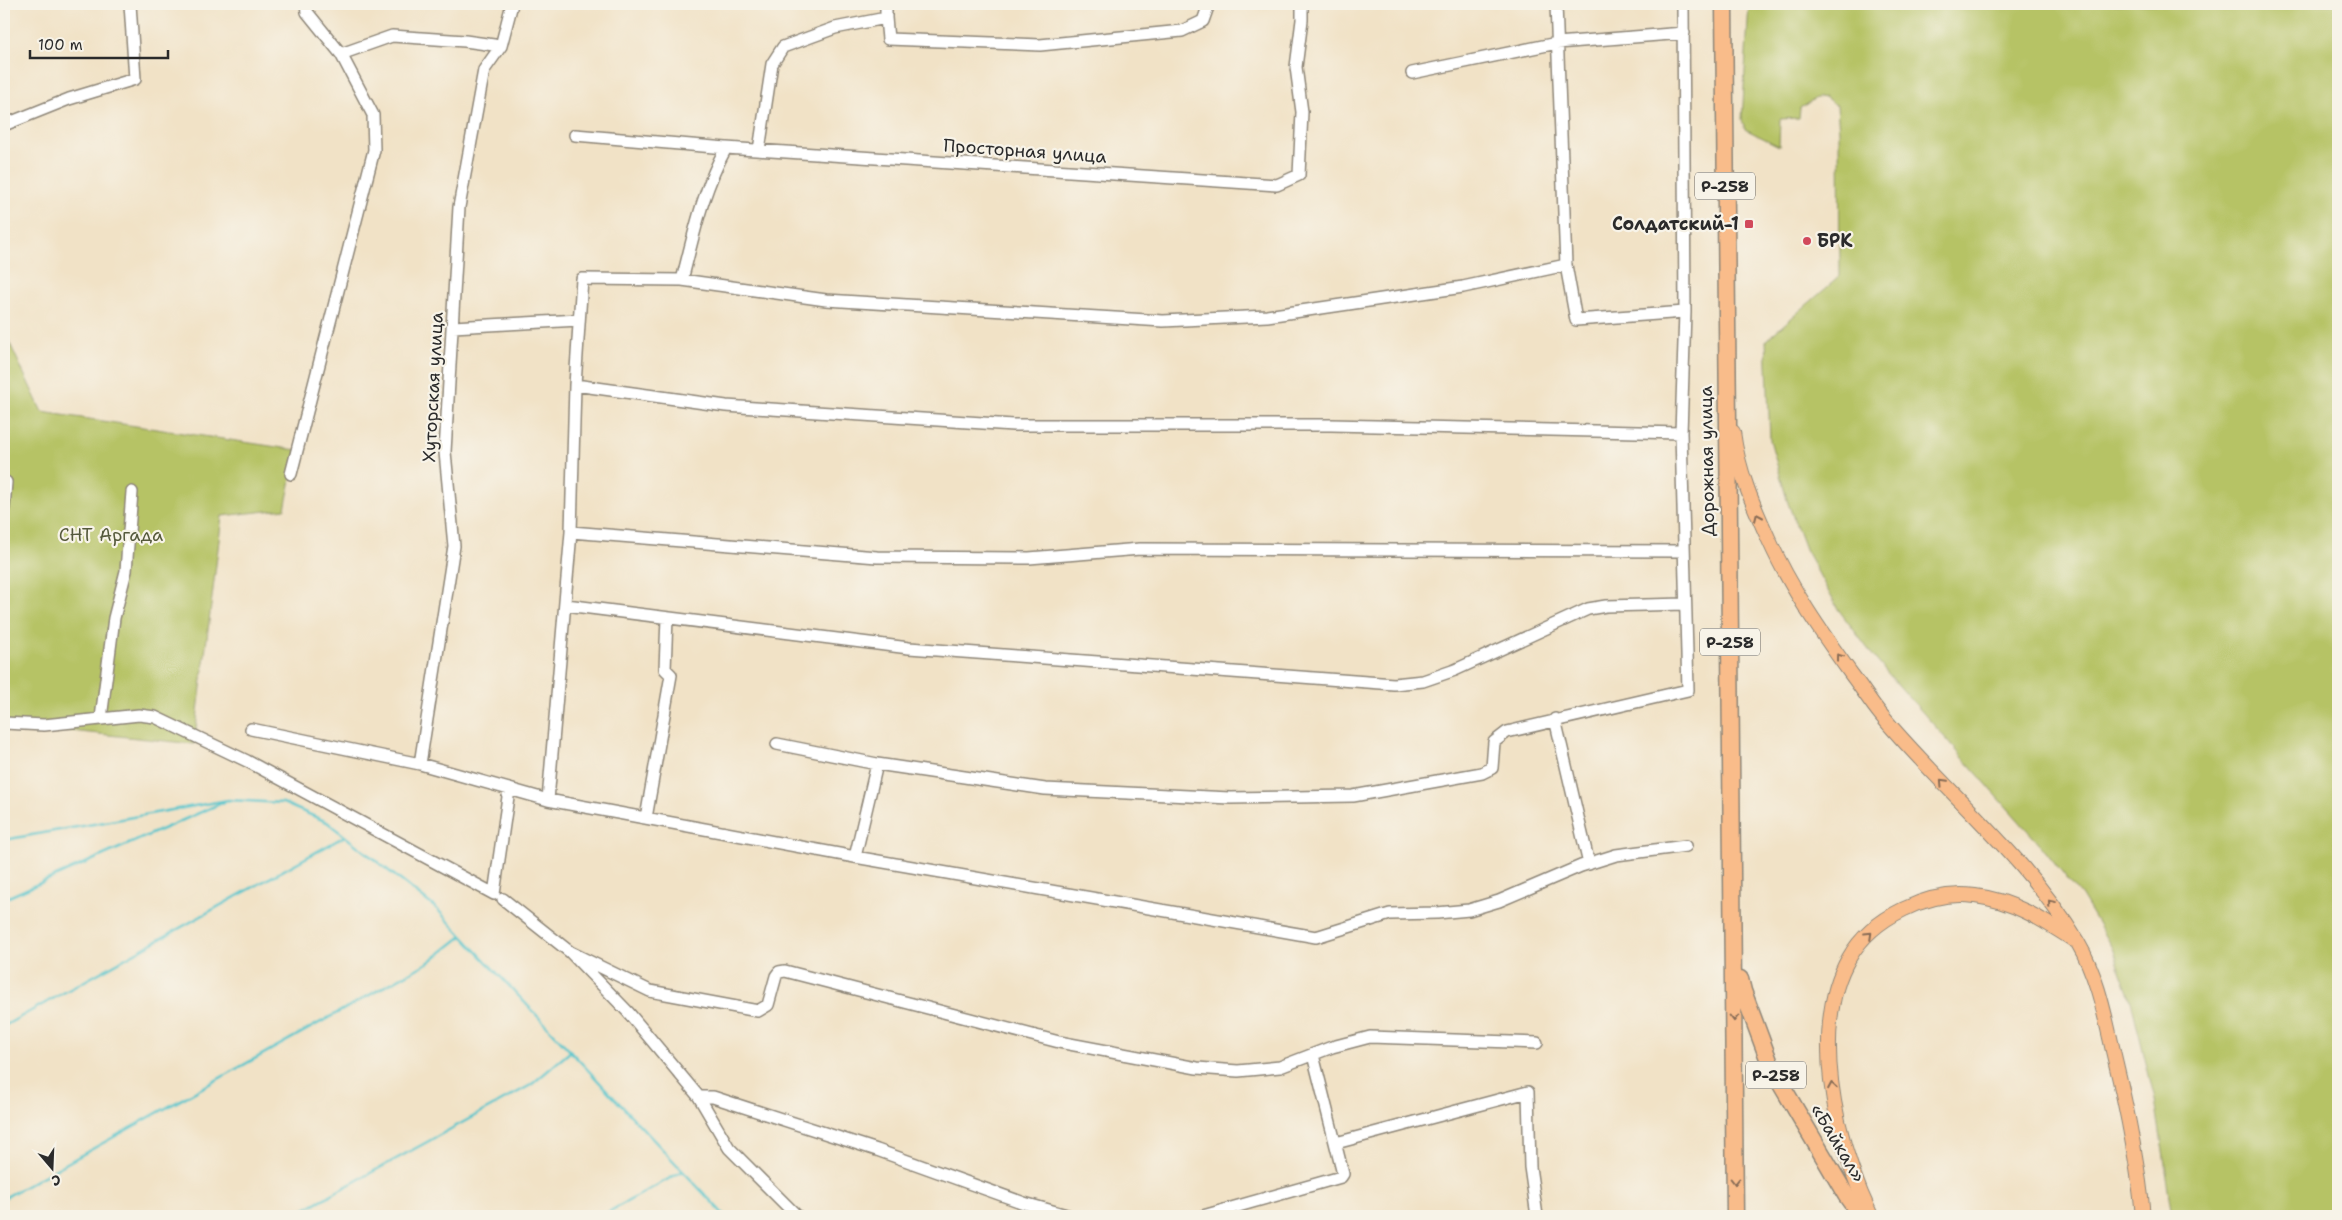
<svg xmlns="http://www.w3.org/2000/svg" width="2342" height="1220" font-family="'Shantell Sans',sans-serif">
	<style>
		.green { fill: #b6c365; stroke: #707748 }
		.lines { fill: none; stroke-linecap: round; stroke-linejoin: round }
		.stream { stroke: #57c5cc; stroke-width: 2.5 }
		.minor-casing { stroke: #8e8678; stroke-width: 14 }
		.major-casing { stroke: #8e8678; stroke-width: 16 }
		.highway-casing { stroke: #8e8678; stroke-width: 19 }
		.minor { stroke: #fff; stroke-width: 11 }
		.major { stroke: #f9bc8a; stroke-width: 14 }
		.highway { stroke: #f9bc8a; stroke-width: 16 }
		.oneway { stroke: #886c56 }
		.poi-dot { fill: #d1495b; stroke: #f7f3e8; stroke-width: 2 }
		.labels { text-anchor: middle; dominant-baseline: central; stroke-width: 4.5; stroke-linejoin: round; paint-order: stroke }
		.shield { fill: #f7f3e8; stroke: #686764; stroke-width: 1 }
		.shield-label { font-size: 16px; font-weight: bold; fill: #2b2b2b }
		.street-label { font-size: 18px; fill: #2b2b2b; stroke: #f7f3e8 }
		.poi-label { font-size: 18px; font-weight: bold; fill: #2b2b2b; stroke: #f7f3e8; text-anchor: end }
		.park-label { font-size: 18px; fill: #55593c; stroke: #f7f3e8 }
	</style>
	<rect width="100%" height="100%" fill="#f7f3e8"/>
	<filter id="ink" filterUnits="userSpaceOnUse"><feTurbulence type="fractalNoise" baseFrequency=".02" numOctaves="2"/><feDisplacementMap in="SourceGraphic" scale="10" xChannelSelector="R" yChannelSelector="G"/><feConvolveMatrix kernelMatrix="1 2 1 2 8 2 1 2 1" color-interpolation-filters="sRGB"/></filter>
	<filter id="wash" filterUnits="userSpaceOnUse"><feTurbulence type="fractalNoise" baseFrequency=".0096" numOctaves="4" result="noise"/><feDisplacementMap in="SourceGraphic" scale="20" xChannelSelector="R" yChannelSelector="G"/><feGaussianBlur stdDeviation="1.12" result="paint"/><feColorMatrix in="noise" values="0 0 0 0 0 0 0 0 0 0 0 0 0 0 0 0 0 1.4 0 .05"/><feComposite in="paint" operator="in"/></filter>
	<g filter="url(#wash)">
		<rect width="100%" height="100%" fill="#f1e2c6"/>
		<!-- green -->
		<path class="green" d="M1749,4h589v1212h-165l-18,-116 -24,-99 -19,-53 -31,-52 -38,-48 -166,-187 -39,-52 -33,-60 -17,-46 -18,-63 -4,-100 74,-64 -1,-144 -2,-26 -12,-9 -9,1 -16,10 -1,10 -19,1 -1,27 -34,-17 -3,-9z
			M4,331l38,81 255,38 -12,59 -63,7 -28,228 -190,-20z"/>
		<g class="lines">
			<!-- stream -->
			<path class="stream" d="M4,840l224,-40 55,3 44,19 110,87 288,307
				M4,899l220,-97
				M4,1026l341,-190
				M4,1198l425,-236 33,-26
				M292,1216l239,-131 40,-34
				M601,1216l82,-45"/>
		</g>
	</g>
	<g filter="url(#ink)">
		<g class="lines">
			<defs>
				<path id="minor" d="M1556,4l10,261 10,55 109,-8
					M886,18l2,21 152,6 142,-14 21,-10 6,-17
					M341,54l51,-18 73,5 36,5
					M1412,73l145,-30 127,-10
					M4,125l65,-26 66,-20 -5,-75
					M575,135l151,13 551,37 22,-10 3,-63 -6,-45 6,-47v-16
					M759,150l13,-86 11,-17 52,-19 51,-10v-14
					M682,280c12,-46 21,-91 44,-132
					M453,327l126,-7
					M575,385l151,21 287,19h318l350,8
					M291,474l83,-324 -1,-35 -32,-61 -34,-42 -1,-8
					M4,508l2,-26
					M571,532l306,25 152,1 111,-9 543,2
					M566,605l343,43 485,36 29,-3 32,-11 133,-61 18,-3 79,-2
					M101,718l13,-100 12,-47 6,-79
					M1555,719l34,145
					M4,723l40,2 95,-10 16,2 92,44 247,133 15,-104
					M251,729l169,35 128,36 307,57 461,80 74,-23 47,-1 32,-3 30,-9 82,-35 35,-11 70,-9
					M777,744l100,20 168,25 185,9 123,-2 129,-23 10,-5 2,-26 13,-10 181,-42 -7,-257 4,-121 -2,-308
					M420,764l34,-218 -9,-94 14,-245 25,-137 17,-24 11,-42
					M548,800l23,-268 4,-147 7,-106 100,1 144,20 337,21 104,-5 196,-29 103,-22
					M646,818l25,-143 -6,-6 2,-51
					M855,857l22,-93
					M503,899l67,53 58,60 71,85 30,51 68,68
					M570,952l80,39 108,20 10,-6 8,-29 3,-4 6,-1 274,71 138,26 41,3 42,-4 52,-20 38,-10 167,6
					M699,1097h14l164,53 147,53 46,13
					M1336,1143l192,-51 2,75 7,49
					M1203,1216l138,-39 2,-3 -30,-119"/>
				<path id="major" d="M1733,432c5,39 20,73 36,108 22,49 52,92 83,135 10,13 19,28 30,41 63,76 145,140 196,227 20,34 27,74 36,112 13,54 24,106 29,161
					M1871,1216c-27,-56 -47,-131 -41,-194 2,-21 8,-45 19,-64 23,-41 80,-68 126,-62 37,4 68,24 99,44"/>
				<path id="highway" d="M1724,4c2,404 10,808 11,1212
					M1740,979l3,12 29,78 74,126 15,21"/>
			</defs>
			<!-- minor casing -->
			<use href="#minor" class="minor-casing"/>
			<!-- major casing -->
			<use href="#major" class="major-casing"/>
			<!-- highway casing -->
			<use href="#highway" class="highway-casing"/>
			<!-- minor -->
			<use href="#minor" class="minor"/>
			<!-- major -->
			<use href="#major" class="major"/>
			<!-- highway -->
			<use href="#highway" class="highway"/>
		</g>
		<!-- one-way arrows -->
		<defs><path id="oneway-chevron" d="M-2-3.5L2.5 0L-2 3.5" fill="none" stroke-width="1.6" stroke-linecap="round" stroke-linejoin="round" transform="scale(1.25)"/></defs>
		<g class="oneway">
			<use href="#oneway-chevron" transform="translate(1758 517) rotate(-114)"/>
			<use href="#oneway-chevron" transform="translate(1839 657) rotate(-127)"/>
			<use href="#oneway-chevron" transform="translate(1943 782) rotate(-133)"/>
			<use href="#oneway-chevron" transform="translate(2051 903) rotate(-130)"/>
			<use href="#oneway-chevron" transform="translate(1869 935) rotate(-44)"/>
			<use href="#oneway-chevron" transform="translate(1734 1018) rotate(90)"/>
			<use href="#oneway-chevron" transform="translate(1832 1086) rotate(-100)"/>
			<use href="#oneway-chevron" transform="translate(1735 1181) rotate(90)"/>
		</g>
	</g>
	<!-- markers -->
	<g class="poi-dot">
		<rect x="1744" y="219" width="10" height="10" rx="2.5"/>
		<circle cx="1807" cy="241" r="5"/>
	</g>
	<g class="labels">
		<!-- shield labels -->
		<g class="shield">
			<rect x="1695" y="172.5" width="60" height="27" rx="4"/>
			<rect x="1700" y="628.5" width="60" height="27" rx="4"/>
			<rect x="1746" y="1061.5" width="60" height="27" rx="4"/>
		</g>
		<g class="shield-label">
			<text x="1725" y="186">Р-258</text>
			<text x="1730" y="642">Р-258</text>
			<text x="1776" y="1075">Р-258</text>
		</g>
		<!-- street labels -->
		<g class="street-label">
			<text transform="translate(1025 151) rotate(4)">Просторная улица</text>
			<text transform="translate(433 387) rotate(-87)">Хуторская улица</text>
			<text transform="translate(1707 461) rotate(-91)">Дорожная улица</text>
			<text transform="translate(1838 1143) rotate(59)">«Байкал»</text>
		</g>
		<!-- poi labels -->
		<g class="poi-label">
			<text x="1739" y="224">Солдатский-1</text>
			<text x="1817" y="241" text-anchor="start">БРК</text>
		</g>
		<!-- park labels -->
		<g class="park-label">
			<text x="111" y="535">СНТ Аргада</text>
		</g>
	</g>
	<!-- margin -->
	<rect width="2342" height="1220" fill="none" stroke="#f7f3e8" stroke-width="20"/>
	<!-- north arrow -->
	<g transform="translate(52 1168) rotate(161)" stroke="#f7f3e8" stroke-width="4" paint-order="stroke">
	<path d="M0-4L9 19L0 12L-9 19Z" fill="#2b2b2b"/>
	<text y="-8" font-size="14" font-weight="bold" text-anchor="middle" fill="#2b2b2b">С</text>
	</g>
	<!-- scale -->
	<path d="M30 50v8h138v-8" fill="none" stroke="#2b2b2b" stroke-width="2.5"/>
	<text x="38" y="50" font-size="15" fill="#2b2b2b" stroke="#f7f3e8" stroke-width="4" paint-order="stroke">100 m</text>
</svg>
